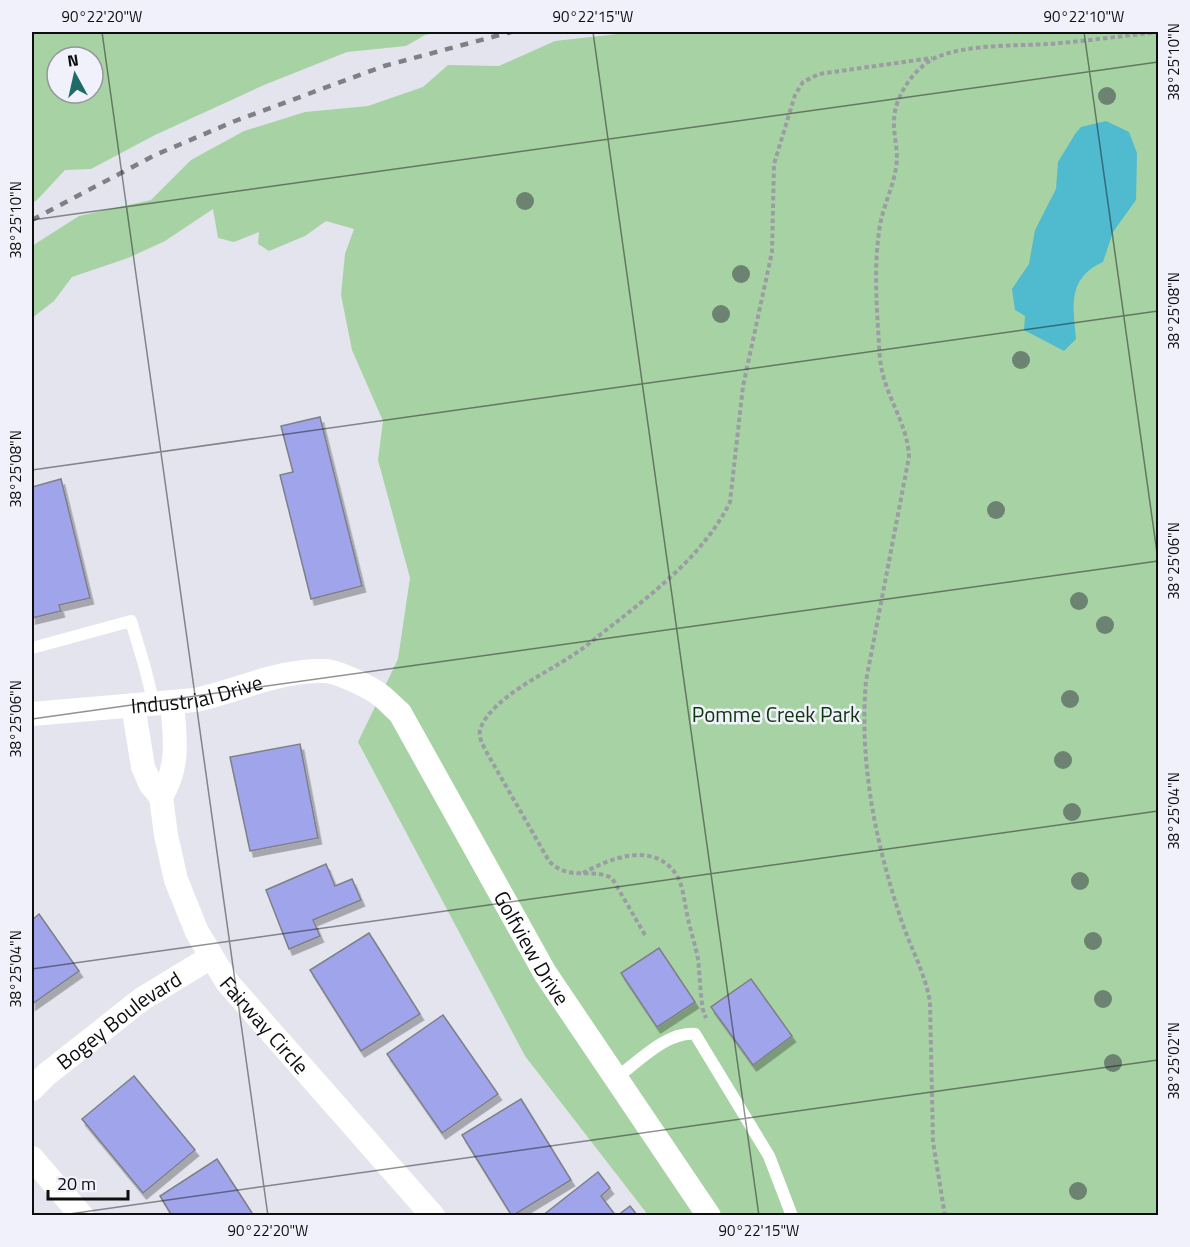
<svg xmlns="http://www.w3.org/2000/svg" width="1190" height="1247" font-family="'Titillium Web',sans-serif">
	<style>
		.green { fill: #a7d2a3; fill-rule: evenodd }
		.water { fill: #50bacf }
		.building { fill: #a0a5eb; stroke: #7e7f87; stroke-width: 1.5; filter: url(#shadow) }
		.lines { fill: none; stroke-linecap: round; stroke-linejoin: round }
		.path { stroke: #9c9da4; stroke-width: 4; stroke-dasharray: 4.5 3; stroke-linecap: butt }
		.lane { stroke: #fff; stroke-width: 12 }
		.street { stroke: #fff; stroke-width: 24 }
		.rail { stroke: #7f8086; stroke-width: 4.5; stroke-dasharray: 8 8; stroke-linecap: butt }
		.tree { fill: #6d8371 }
		.ticks { fill: none; stroke: #0e0e11; stroke-width: 1.5; stroke-opacity: 0.45 }
		.labels { text-anchor: middle; dominant-baseline: central; stroke-width: 5; stroke-linejoin: round; paint-order: stroke }
		.street-label { font-size: 21px; fill: #0e0e11; stroke: #f0f1fa }
		.park-label { font-size: 21px; fill: #0d340c; stroke: #f0f1fa }
		.neatline { fill: none; stroke: #0e0e11; stroke-width: 2 }
		.ticks-label { font-size: 15px; text-anchor: middle; fill: #0e0e11 }
	</style>
	<defs>
		<filter id="shadow"><feDropShadow dx="3.5" dy="6" stdDeviation="0" flood-color="#0004"/></filter>
	</defs>
	<rect width="100%" height="100%" fill="#e3e4ed"/>
	<!-- green -->
	<path class="green" d="M32,32h407l-14,3 -19,11 -59,6 -83,33 -109,50 -64,34 -26,1 -28,30 -5,3zM57,57h36v36h-36z
		M635,32h523v1183h-510l-123,-159 -167,-314 40,-83 12,-81 -32,-118 5,-39 -31,-71 -11,-55 4,-41 9,-25 -28,-8 -21,15 -36,15 -11,-7 1,-12 -25,10 -16,-4 -5,-29 -48,32 -37,17 -56,19 -18,24 -22,17v-72l47,-30 72,-16 40,-40 53,-29 61,-19 63,-6 55,-19 25,-22 51,1 56,-25z"/>
	<!-- water -->
	<path class="water" d="M1106,121l23,11 8,21 -1,47 -23,32 -10,30c-36,16 -30,44 -27,77l-12,12 -40,-21 1,-14 -10,-6 -3,-21 17,-25 6,-34 21,-41 2,-27 17,-28 6,-7z"/>
	<!-- building -->
	<path class="building" d="M320,417l42,169 -51,13 -31,-124 13,-3 -12,-46z
		M61,479l29,119 -31,7 2,6 -29,7v-131z
		M300,744l18,94 -68,13 -20,-94z
		M326,864l9,22 17,-7 9,21 -48,20 7,16 -31,13 -23,-59z
		M39,914l40,57 -47,33v-84z
		M369,933l51,81 -59,37 -51,-81z
		M659,948l36,54 -38,25 -36,-54z
		M751,979l41,57 -39,29 -42,-58z
		M443,1015l55,79 -56,39 -55,-79z
		M134,1076l61,74 -52,43 -61,-74z
		M521,1099l50,81 -59,36 -50,-81z
		M217,1159l37,57h-82l-12,-20z
		M598,1172l12,16 -9,8 15,20h-74z
		M630,1206l8,10h-21z"/>
	<g class="lines">
		<!-- path -->
		<path class="path" d="M583,873c28,-15 70,-32 93,1 7,11 8,26 11,40 3,15 8,30 11,45 2,17 2,34 5,51l3,8
			M645,935l-33,-57c-22,-11 -43,4 -63,-17l-62,-108c-4,-8 -10,-17 -6,-26 12,-29 63,-53 89,-70 15,-9 29,-22 44,-33 43,-34 91,-71 116,-122l13,-116 29,-134 2,-88 21,-69 8,-13 16,-8 113,-16
			M945,1216l-12,-74 -3,-140c-5,-30 -21,-57 -30,-86 -25,-75 -41,-156 -34,-235l43,-224c-1,-32 -23,-60 -28,-91 -2,-12 -2,-25 -3,-37 -2,-36 -4,-73 3,-109 4,-17 12,-34 15,-52 4,-25 -8,-40 2,-67 7,-18 21,-36 39,-44 32,-13 78,-11 113,-13 36,-3 72,-8 108,-12"/>
		<!-- lane -->
		<path class="lane" d="M32,648l99,-27 14,47 9,36
			M616,1078c22,-16 51,-47 79,-44l74,122 23,60"/>
		<!-- street -->
		<g class="street">
			<path id="s1" d="M133,705l10,62 7,16 11,14 5,38 10,45 21,52 30,50 206,234"/>
			<path id="s2" d="M32,714l163,-14c43,-9 85,-31 130,-29 11,0 40,14 51,21 8,5 16,14 24,21l145,260 164,243"/>
			<path d="M161,797c19,-33 14,-58 11,-95"/>
			<path id="s3" d="M32,1089l15,-15 95,-75 69,-42"/>
			<path d="M32,1158l50,58"/>
		</g>
		<!-- rail -->
		<path class="rail" d="M32,220l123,-65 80,-34 149,-55 127,-34"/>
	</g>
	<!-- trees -->
	<g class="tree">
		<circle cx="1107" cy="96" r="9"/>
		<circle cx="525" cy="201" r="9"/>
		<circle cx="741" cy="274" r="9"/>
		<circle cx="721" cy="314" r="9"/>
		<circle cx="1021" cy="360" r="9"/>
		<circle cx="996" cy="510" r="9"/>
		<circle cx="1079" cy="601" r="9"/>
		<circle cx="1105" cy="625" r="9"/>
		<circle cx="1070" cy="699" r="9"/>
		<circle cx="1063" cy="760" r="9"/>
		<circle cx="1072" cy="812" r="9"/>
		<circle cx="1080" cy="881" r="9"/>
		<circle cx="1093" cy="941" r="9"/>
		<circle cx="1103" cy="999" r="9"/>
		<circle cx="1113" cy="1063" r="9"/>
		<circle cx="1078" cy="1191" r="9"/>
	</g>
	<!-- ticks -->
	<path class="ticks" d="M102,32l166,1184M593,32l166,1184M1084,32l74,528M32,220l1126,-158M32,470l1126,-159M32,719l1126,-158M32,969l1126,-158M55,1216l1103,-156"/>
	<g class="labels">
		<!-- street labels -->
		<g class="street-label">
			<text stroke="none"><textPath href="#s2" startOffset="166">Industrial Drive</textPath></text>
			<text stroke="none"><textPath href="#s2" startOffset="654">Golfview Drive</textPath></text>
			<text stroke="none"><textPath href="#s3" startOffset="111">Bogey Boulevard</textPath></text>
			<text stroke="none"><textPath href="#s1" startOffset="354">Fairway Circle</textPath></text>
		</g>
		<!-- park labels -->
		<g class="park-label">
			<text x="776" y="714">Pomme Creek Park</text>
		</g>
	</g>
	<!-- border -->
	<rect width="1190" height="1247" fill="none" stroke="#f0f1fa" stroke-width="66"/>
	<!-- north arrow -->
	<g transform="translate(75 75) rotate(352)"><circle r="28" fill="#f0f1fa" stroke="#96969d" stroke-width="1.5"/>
	<path d="M0-4.5L10 22L0 15L-10 22Z" fill="#1f6b6a"/>
	<text y="-9" font-size="16" font-weight="bold" text-anchor="middle" fill="#0e0e11">N</text>
	</g>
	<!-- scale -->
	<path d="M48 1190v9h80v-9" fill="none" stroke="#0e0e11" stroke-width="3"/>
	<text x="57" y="1190" font-size="18" fill="#0e0e11" stroke="#f0f1fa" stroke-width="4.5" paint-order="stroke">20 m</text>
	<rect x="33" y="33" width="1124" height="1181" class="neatline"/>
	<g class="ticks-label">
		<text x="102" y="22">90°22'20"W</text>
		<text x="593" y="22">90°22'15"W</text>
		<text x="1084" y="22">90°22'10"W</text>
		<text transform="translate(1174 62) rotate(-90)" y="5">38°25'10"N</text>
		<text transform="translate(16 220) rotate(-90)" y="5">38°25'10"N</text>
		<text transform="translate(1174 311) rotate(-90)" y="5">38°25'08"N</text>
		<text transform="translate(16 469) rotate(-90)" y="5">38°25'08"N</text>
		<text transform="translate(1174 561) rotate(-90)" y="5">38°25'06"N</text>
		<text transform="translate(16 719) rotate(-90)" y="5">38°25'06"N</text>
		<text transform="translate(1174 811) rotate(-90)" y="5">38°25'04"N</text>
		<text transform="translate(16 969) rotate(-90)" y="5">38°25'04"N</text>
		<text transform="translate(1174 1061) rotate(-90)" y="5">38°25'02"N</text>
		<text x="268" y="1236">90°22'20"W</text>
		<text x="759" y="1236">90°22'15"W</text>
	</g>
</svg>
